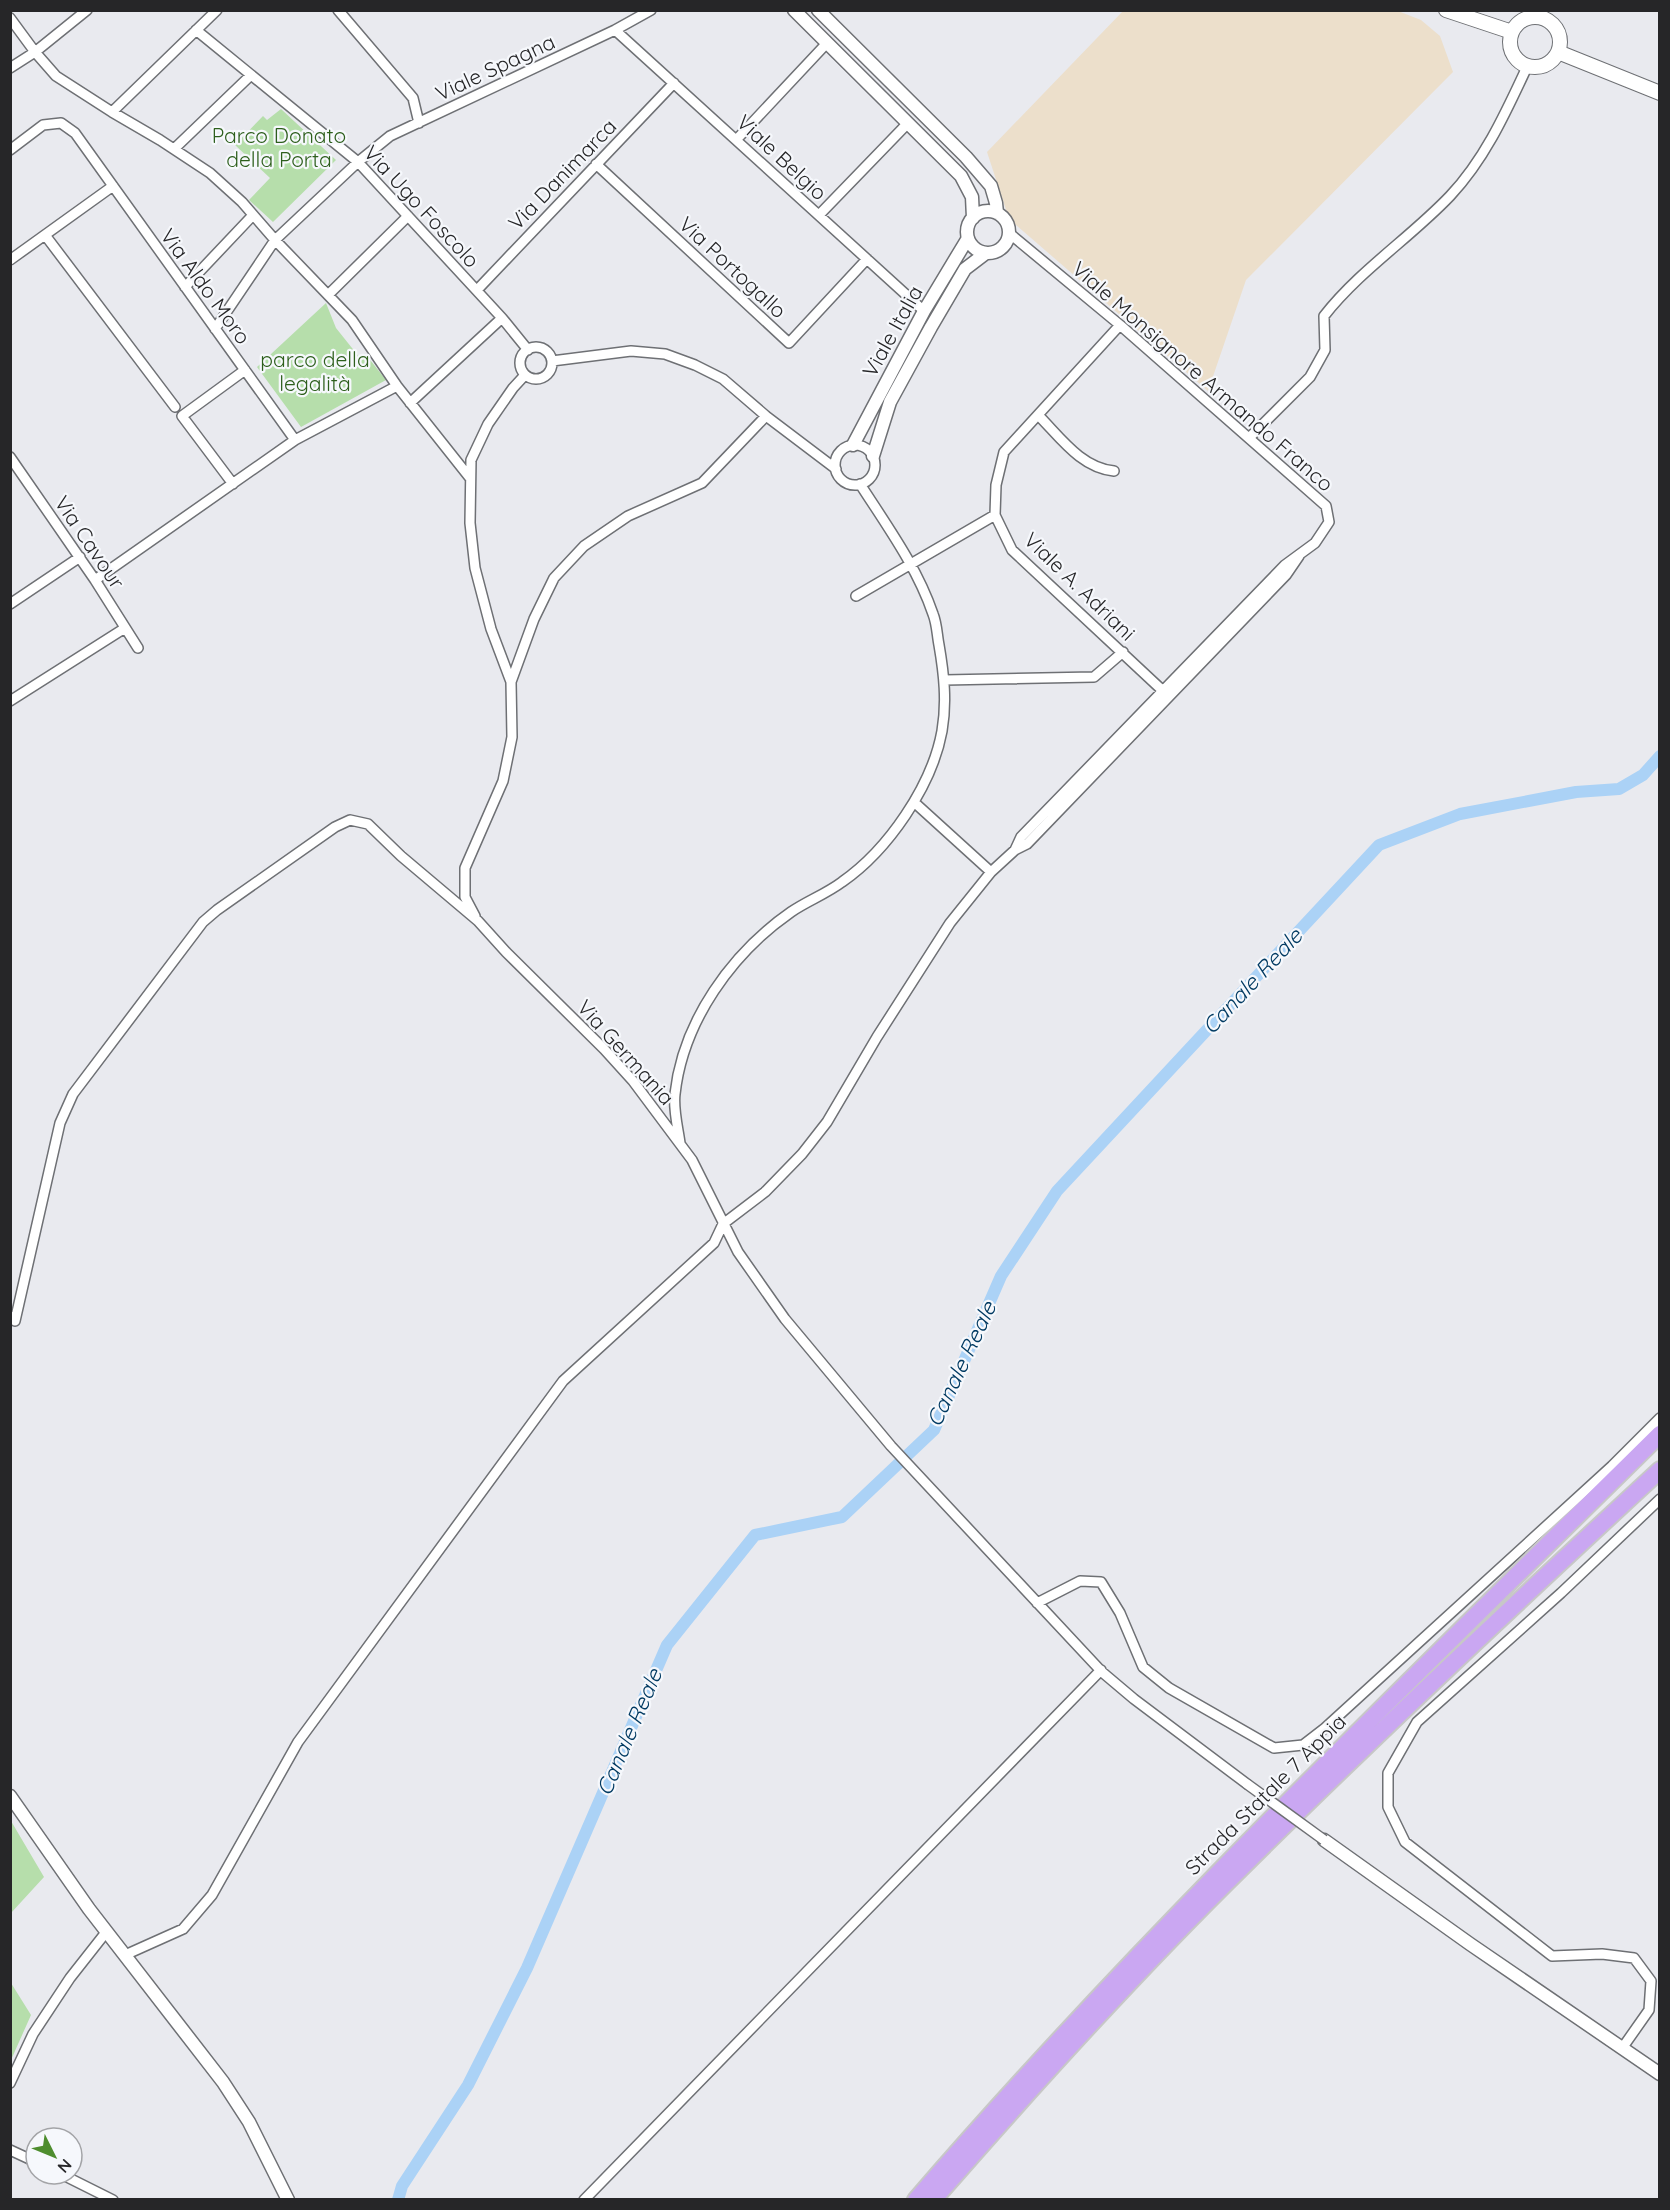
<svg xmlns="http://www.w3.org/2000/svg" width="1670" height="2210" font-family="Quicksand,sans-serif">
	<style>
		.medical { fill: #ecdfcb }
		.green { fill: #b6deab }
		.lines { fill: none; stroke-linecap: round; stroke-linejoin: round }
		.canal { stroke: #abd2f6; stroke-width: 12 }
		.minor-casing { stroke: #6e7074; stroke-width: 12 }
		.tertiary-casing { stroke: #6e7074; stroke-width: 15 }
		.secondary-casing { stroke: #6e7074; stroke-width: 16 }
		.trunk-casing { stroke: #c7c7c7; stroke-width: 20 }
		.minor { stroke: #fff; stroke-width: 9 }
		.tertiary { stroke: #fff; stroke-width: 12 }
		.secondary { stroke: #fff; stroke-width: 14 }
		.trunk { stroke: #caa7f2; stroke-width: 16 }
		.minor-bridge-casing { stroke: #6e7074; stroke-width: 12; stroke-linecap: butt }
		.minor-bridge { stroke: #fff; stroke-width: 9 }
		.labels { text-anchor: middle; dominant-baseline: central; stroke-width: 4.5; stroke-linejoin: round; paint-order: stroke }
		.street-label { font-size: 21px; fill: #262628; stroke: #f6f8fc }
		.park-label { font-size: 21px; fill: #2d5f1c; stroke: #f6f8fc }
		.water-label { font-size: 22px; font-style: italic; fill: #003a62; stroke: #f6f8fc }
	</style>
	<rect width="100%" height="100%" fill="#e9eaef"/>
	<!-- medical -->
	<path class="medical" d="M1123,11h275l23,9 19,16 13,36 -207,208 -38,111 -199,-172 -22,-67z"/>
	<!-- green -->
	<path class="green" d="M281,109l55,51 -63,62 -24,-22 21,-22 -35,-33 28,-29 4,4z
		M326,303l10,25 24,30 7,-2 19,24 -85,47 -44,-60z
		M11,1821l33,56 -33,36h-1z
		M11,1983l20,32 -20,45z"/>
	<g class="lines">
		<!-- canal -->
		<path class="canal" d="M398,2200l4,-14 66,-101 59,-117 140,-323 88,-110 87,-18 92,-87 67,-154 56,-85 322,-346 81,-31 116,-22 43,-3 24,-14 17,-19"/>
		<defs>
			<path id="minor" d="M338,10l75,88 6,25
				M10,18l25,34 21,24 56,36 48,28 50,33 32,29 33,38 77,80 45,66 73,92
				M196,30l162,132 144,156 26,32
				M615,30l309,281
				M10,68l25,-16 52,-42
				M112,112l105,-102
				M737,139l90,-96
				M174,149l77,-74
				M10,150l33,-25 18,-2 14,10 220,307
				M596,164l193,179 78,-84
				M819,215l89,-92
				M1009,233l111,92 206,181 3,16 -14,21 -30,22 -264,272 -6,13
				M45,235l130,172
				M10,260l103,-74
				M185,287l68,-72
				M477,290l197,-207
				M328,295l80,-79
				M1120,325l-116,127 -8,33 -1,30 17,35 150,140
				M215,329l60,-89 83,-78 32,-26 225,-106 36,-20
				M520 363a16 16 0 1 1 32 0a16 16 0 1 1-32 0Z
				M552,361l79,-10 34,3 30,11 28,14 43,37 70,53
				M410,403l92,-85
				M1038,415c22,22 43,53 76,56
				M1249,438l61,-61 15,-27 -1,-34c36,-46 86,-78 126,-120 35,-37 56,-84 77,-129
				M835 465a20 20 0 1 1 40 0a20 20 0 1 1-40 0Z
				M10,457l85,123 43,68
				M233,484l-51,-68 63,-46
				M95,580l200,-140 102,-54
				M856,596l139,-81
				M10,604l70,-47
				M945,680l149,-3 29,-25
				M511,682l23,-63 20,-41 30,-32 44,-30 74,-33 64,-67
				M10,701l115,-73
				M915,803l76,69
				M475,916l-10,-19v-29l38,-87 9,-44 -1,-55 -20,-53 -16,-61 -5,-45 1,-63 17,-36 25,-36 12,-13
				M680,1143c-2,-15 -7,-34 -5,-49 8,-73 57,-141 116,-182 16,-11 35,-18 51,-30 46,-32 90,-96 100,-151 5,-29 2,-57 -3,-86 -2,-10 -2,-21 -6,-31 -16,-47 -46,-88 -73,-130
				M10,1316l5,5 45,-198 13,-29 130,-172 14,-12 118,-83 15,-7 18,4 33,32 77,65 28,31 98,97 29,32 59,79 46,92 47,67 106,127 211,226 32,27 113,85
				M1037,1603l43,-22 21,1 19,31 23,54 26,21 105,60 29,-3 22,-17 287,-262 48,-48
				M125,1955l58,-26 29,-34 86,-153 265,-361 151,-138 9,-19 42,-32 37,-38 25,-32 50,-85 73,-114 41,-51 24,-22 12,-6 259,-269 13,-19
				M1623,2047l26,-37 2,-29 -17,-23 -32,-4 -50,2 -147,-114 -17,-35v-34l29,-51 144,-129 99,-94
				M10,2083l23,-49 37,-56 37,-47
				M10,2150l26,12
				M61,2174l52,26
				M584,2200l517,-530"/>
			<path id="tertiary" d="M794,10l167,166 11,21 1,21
				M818,10l148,147 25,29 5,17 1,10
				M967 232a21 21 0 1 1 42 0a21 21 0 1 1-42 0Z
				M853,445l71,-134 44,-73
				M873,456l17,-54 41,-75 34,-58 21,-16
				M10,1796l79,113 134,173 26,40 39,78
				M1324,1840l146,104 190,130"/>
			<path id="secondary" d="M1446,10l66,22
				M1510 42a25 25 0 1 1 50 0a25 25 0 1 1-50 0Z
				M1558,52l102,41"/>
			<path id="trunk" d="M916,2200c233,-270 491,-516 744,-766
				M933,2200c100,-115 202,-228 310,-334 136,-135 276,-266 417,-396"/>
		</defs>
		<!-- minor casing -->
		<use href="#minor" class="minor-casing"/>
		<!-- tertiary casing -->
		<use href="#tertiary" class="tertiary-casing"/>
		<!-- secondary casing -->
		<use href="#secondary" class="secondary-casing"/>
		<!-- trunk casing -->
		<use href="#trunk" class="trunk-casing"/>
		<!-- minor -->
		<use href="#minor" class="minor"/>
		<!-- tertiary -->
		<use href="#tertiary" class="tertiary"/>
		<!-- secondary -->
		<use href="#secondary" class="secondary"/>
		<!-- trunk -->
		<use href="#trunk" class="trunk"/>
		<defs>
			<path id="minor-bridge" d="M1247,1784l77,56"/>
		</defs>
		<!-- minor-bridge casing -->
		<use href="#minor-bridge" class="minor-bridge-casing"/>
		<!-- minor-bridge -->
		<use href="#minor-bridge" class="minor-bridge"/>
	</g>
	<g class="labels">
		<!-- street labels -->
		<g class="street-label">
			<text transform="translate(495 67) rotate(-25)">Viale Spagna</text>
			<text transform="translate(782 157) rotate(43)">Viale Belgio</text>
			<text transform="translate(562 174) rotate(-46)">Via Danimarca</text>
			<text transform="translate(422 206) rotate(47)">Via Ugo Foscolo</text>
			<text transform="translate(733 267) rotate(43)">Via Portogallo</text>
			<text transform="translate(206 286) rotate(54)">Via Aldo Moro</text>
			<text transform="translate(892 331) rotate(-61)">Viale Italia</text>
			<text transform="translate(1203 376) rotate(41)">Viale Monsignore Armando Franco</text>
			<text transform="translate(90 542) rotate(56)">Via Cavour</text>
			<text transform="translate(1080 586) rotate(44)">Viale A. Adriani</text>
			<text transform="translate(626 1052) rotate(48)">Via Germania</text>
			<text transform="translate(1265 1794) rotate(-45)">Strada Statale 7 Appia</text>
		</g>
		<!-- park labels -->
		<g class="park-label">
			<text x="279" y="135">Parco Donato<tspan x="279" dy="24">della Porta</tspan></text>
			<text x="315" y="359">parco della<tspan x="315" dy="24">legalità</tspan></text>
		</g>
		<!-- water labels -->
		<g class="water-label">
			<text transform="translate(1252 981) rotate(-47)">Canale Reale</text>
			<text transform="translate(961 1364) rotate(-65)">Canale Reale</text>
			<text transform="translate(629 1732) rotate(-67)">Canale Reale</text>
		</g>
	</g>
	<!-- border -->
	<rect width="1670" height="2210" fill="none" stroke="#262628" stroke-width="24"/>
	<!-- north arrow -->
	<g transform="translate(54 2156) rotate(133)"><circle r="28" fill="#f6f8fc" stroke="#a3a4a7" stroke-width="1.5"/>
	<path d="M0-4.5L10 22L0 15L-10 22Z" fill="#4e8d2e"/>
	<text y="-9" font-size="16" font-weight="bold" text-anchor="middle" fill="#262628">N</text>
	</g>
</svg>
